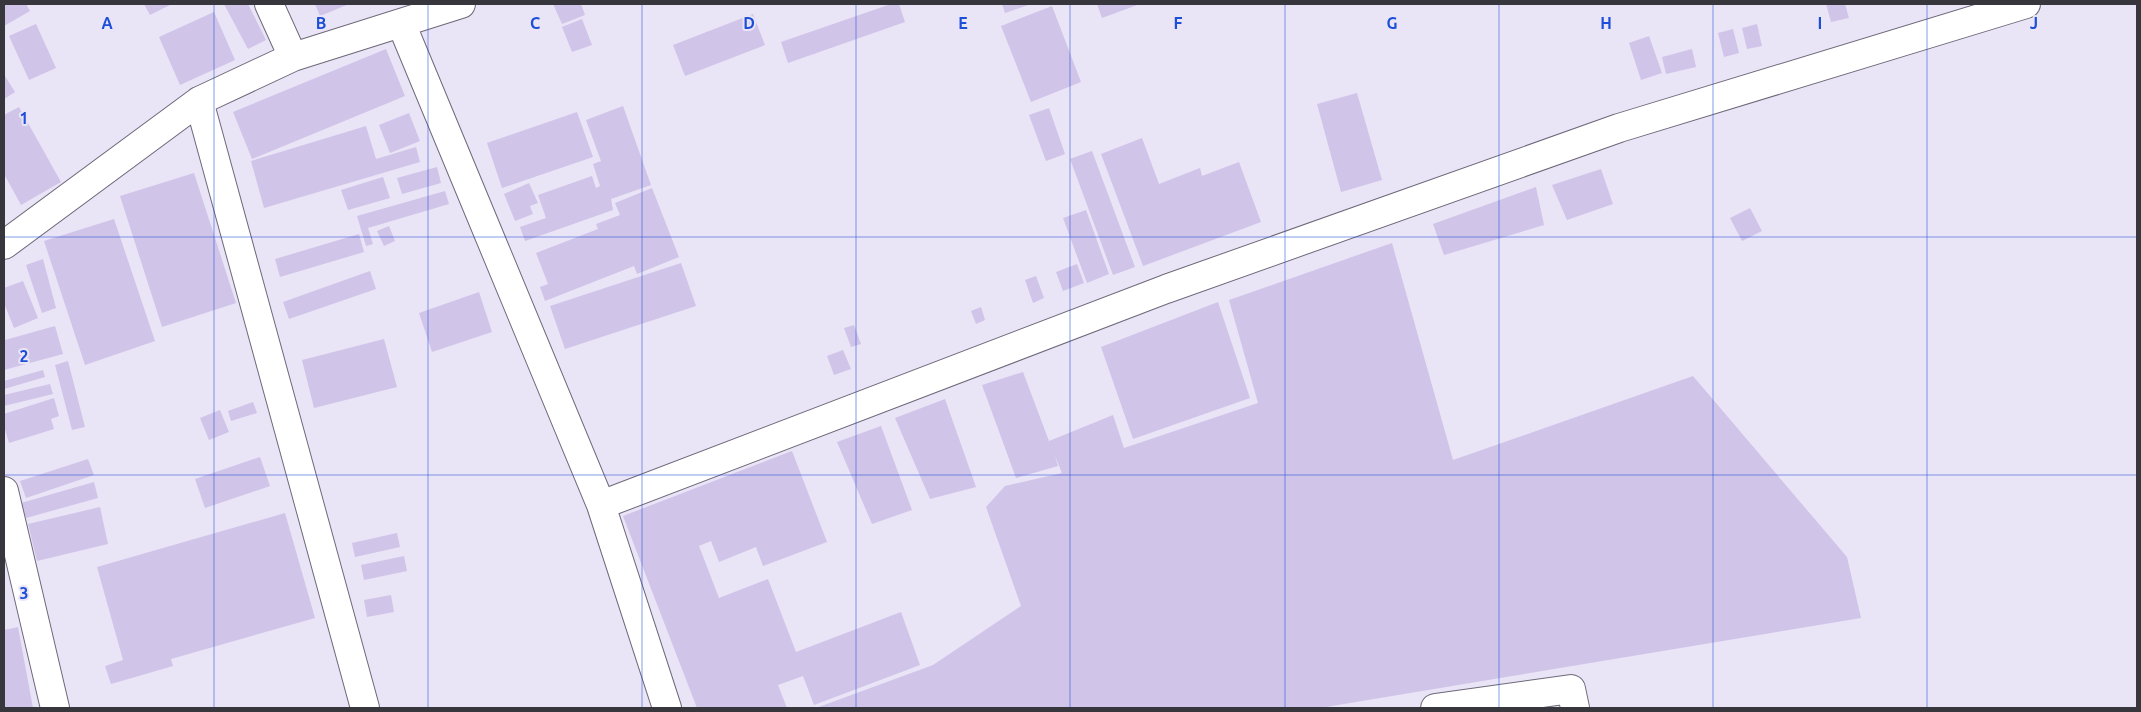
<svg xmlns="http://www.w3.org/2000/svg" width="2141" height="712" font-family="Ubuntu,sans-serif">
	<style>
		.building { fill: #d0c4e8 }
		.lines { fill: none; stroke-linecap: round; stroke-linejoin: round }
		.minor-casing { stroke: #6e6879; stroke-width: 30 }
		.minor { stroke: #fff; stroke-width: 28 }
		.grid { fill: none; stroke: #1d4ed8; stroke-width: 1; stroke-opacity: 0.55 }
		.grid-label { font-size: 16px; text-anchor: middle; font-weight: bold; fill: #1d4ed8; stroke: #eae4f7; stroke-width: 4; stroke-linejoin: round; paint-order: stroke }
	</style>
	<rect width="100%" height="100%" fill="#eae4f7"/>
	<!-- building -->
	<path class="building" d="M4,4h22l4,7 -26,15z
		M144,4h28l-22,11z
		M224,4h24l18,36 -18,9z
		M315,4h34l-29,12z
		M553,4h28l4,11 -23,9z
		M891,4h8l6,18 -117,41 -7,-21z
		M1002,4h29l-26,9z
		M1097,4h43l-38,14z
		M1826,4h19l4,14 -18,4z
		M1052,6l29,76 -50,20 -30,-76z
		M214,12l21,48 -55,25 -21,-48z
		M753,14l12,31 -80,31 -12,-31z
		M582,19l10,26 -20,7 -10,-25z
		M36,24l20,44 -27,12 -20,-44z
		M1757,24l5,22 -15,3 -5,-21z
		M1733,29l6,24 -15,4 -6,-24z
		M1649,36l13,37 -21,7 -12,-37z
		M386,49l19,47 -153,63 -19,-47z
		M1692,49l4,18 -30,7 -4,-17z
		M5,76l10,16 -11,7v-22z
		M1357,93l25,87 -41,12 -24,-88z
		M623,106l28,79 -40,14 2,11 -88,31 -5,-14 26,-9 -8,-23 54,-19 4,12 4,-2 -7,-22 8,-3 -15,-41z
		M19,107l42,75 -40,23 -17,-31v-59z
		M1049,108l16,46 -19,7 -17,-46z
		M577,112l16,45 -91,31 -15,-45z
		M409,113l11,28 -30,12 -11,-28z
		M366,126l10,33 40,-12 4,15 -156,46 -13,-47z
		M1142,138l17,46 41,-16 2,8 37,-14 22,60 -118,44 -42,-112z
		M1092,151l43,116 -22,8 -43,-116z
		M437,167l4,16 -39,11 -5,-16z
		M1601,169l12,35 -46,16 -15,-35z
		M194,173l42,130 -74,24 -42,-131z
		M383,177l7,21 -42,12 -7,-20z
		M529,183l9,20 -8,3 3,8 -18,7 -11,-27z
		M1536,187l8,38 -100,30 -11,-31z
		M652,188l27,69 -42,17 -3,-8 -89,35 -5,-14 8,-3 -12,-31 62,-24 -2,-5 24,-9 -5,-12z
		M445,191l4,13 -81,24 5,16 -7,2 -9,-30z
		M1750,208l12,23 -20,10 -12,-23z
		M1086,210l23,64 -22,9 -24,-65z
		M114,219l41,122 -70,24 -41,-124z
		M389,226l6,15 -11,5 -7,-15z
		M359,234l5,18 -84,25 -5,-18z
		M1392,243l61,217 240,-84 154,181 14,61 -541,90h-504l117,-43 88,-59 -35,-99 19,-21 57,-13 -7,-17 3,10 -42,12 -34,-93 41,-13 26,69 64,-26 11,33 134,-45 -29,-103z
		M43,259l13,49 -14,5 -16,-48z
		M681,263l15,43 -131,43 -15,-43z
		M1077,264l7,19 -21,8 -7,-19z
		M370,271l6,18 -87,30 -6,-17z
		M1036,276l8,22 -11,5 -8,-23z
		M23,281l15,37 -24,10 -10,-25v-15z
		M479,292l13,40 -60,20 -13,-39z
		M1218,302l32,96 -117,41 -32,-92z
		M981,307l4,13 -9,4 -5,-13z
		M854,325l7,19 -10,3 -7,-19z
		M55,326l8,28 -59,16v-34l1,4z
		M384,339l13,48 -83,21 -12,-48z
		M843,350l8,19 -17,6 -7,-19z
		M68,361l17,66 -13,3 -17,-65z
		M43,370l2,7 -41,12v-8z
		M50,384l3,10 -49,12v-11z
		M54,398l5,18 -8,3 3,10 -45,14 -5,-17v-12z
		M945,399l31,88 -46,12 -35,-81z
		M253,402l4,11 -26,8 -3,-10z
		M220,410l9,22 -20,8 -9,-22z
		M881,426l31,84 -40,14 -35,-82z
		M792,451l35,91 -64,24 -7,-19 -37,15 -8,-21 -12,5 20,52 49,-19 28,73 105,-40 19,53 -106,40 -11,-29 -25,9 9,23h-90l-74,-192z
		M260,457l10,29 -65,22 -10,-29z
		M88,459l6,16 -68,23 -6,-17z
		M94,482l4,16 -72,20 -5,-15z
		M100,507l8,37 -71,17 -9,-37z
		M285,513l30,105 -144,41 2,7 -62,18 -6,-18 18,-6 -26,-93z
		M397,533l3,14 -45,10 -3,-14z
		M404,556l3,15 -43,9 -3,-15z
		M391,595l3,17 -27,5 -3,-17z
		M18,627l15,81h-29v-78z"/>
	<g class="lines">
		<defs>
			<path id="minor" d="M269,4l24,53
				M401,23l200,482 66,203
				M199,101l166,607
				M4,245l195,-144 94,-44 168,-53
				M4,491l51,217
				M601,505l565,-216 453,-161 407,-124
				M1435,708l136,-19 4,19"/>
		</defs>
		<!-- minor casing -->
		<use href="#minor" class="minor-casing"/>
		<!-- minor -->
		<use href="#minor" class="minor"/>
	</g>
	<!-- grid -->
	<path class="grid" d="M214,4v704M428,4v704M642,4v704M856,4v704M1070,4v704M1285,4v704M1499,4v704M1713,4v704M1927,4v704M4,237h2133M4,475h2133"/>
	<g class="grid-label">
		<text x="107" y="29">A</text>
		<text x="321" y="29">B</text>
		<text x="535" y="29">C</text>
		<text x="749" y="29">D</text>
		<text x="963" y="29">E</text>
		<text x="1178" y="29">F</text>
		<text x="1392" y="29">G</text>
		<text x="1606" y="29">H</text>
		<text x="1820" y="29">I</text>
		<text x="2034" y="29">J</text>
		<text x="24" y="124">1</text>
		<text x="24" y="362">2</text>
		<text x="24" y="599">3</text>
	</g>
	<!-- border -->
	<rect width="2141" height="712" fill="none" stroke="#38363d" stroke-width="10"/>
</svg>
